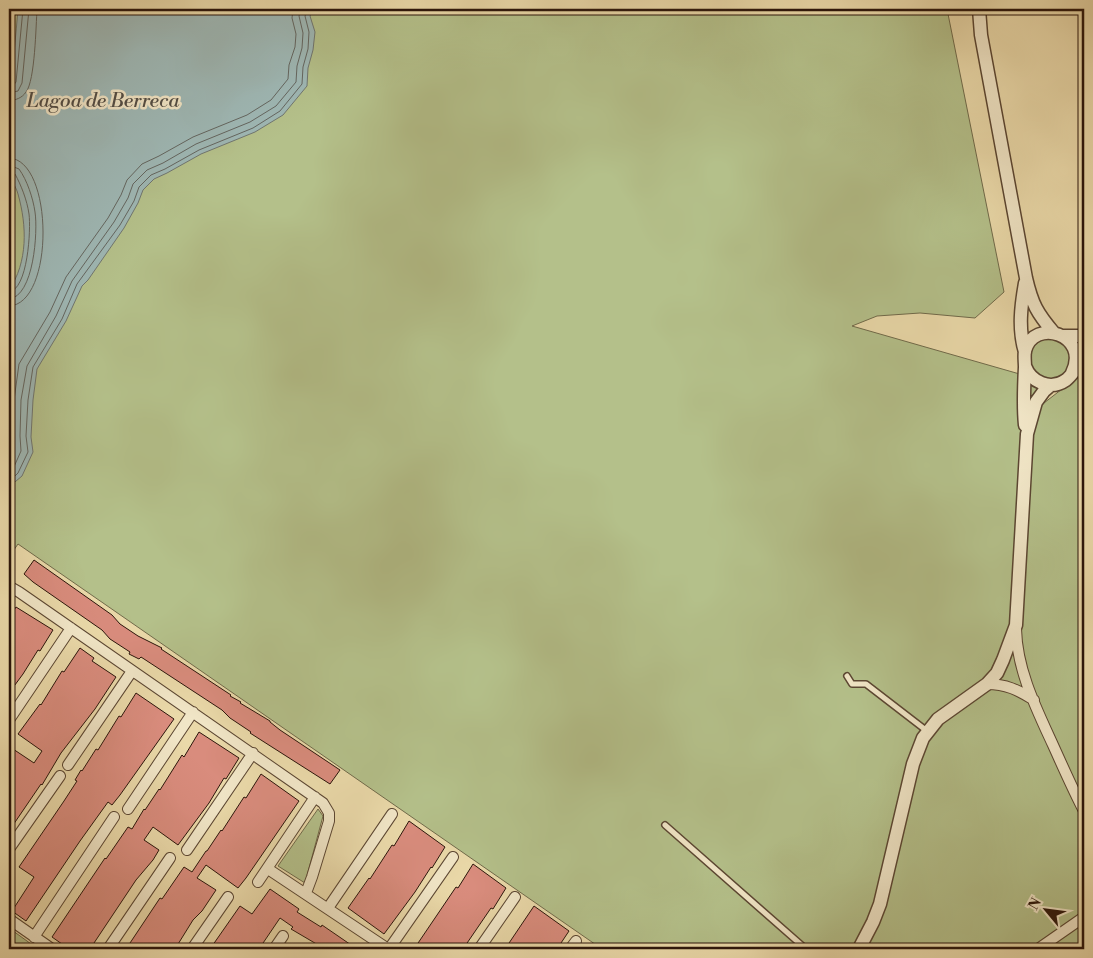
<svg xmlns="http://www.w3.org/2000/svg" width="1093" height="958" font-family="'Libre Bodoni',serif">
	<style>
		.green { fill: #b4c08a; stroke: #706a4a }
		.water { fill: #9eb7b4; stroke: #707670 }
		.lines { fill: none; stroke-linecap: round; stroke-linejoin: round }
		.shore { stroke: #646660; stroke-width: 1 }
		.building { fill: #d98c7d; stroke: #2b150b }
		.service-casing { stroke: #5b4632; stroke-width: 8 }
		.minor-casing { stroke: #5b4632; stroke-width: 12 }
		.tertiary-casing { stroke: #5b4632; stroke-width: 15 }
		.service { stroke: #f1e6c7; stroke-width: 5 }
		.minor { stroke: #f1e6c7; stroke-width: 10 }
		.tertiary { stroke: #f1e6c7; stroke-width: 12 }
		.labels { text-anchor: middle; dominant-baseline: central; stroke-width: 5; stroke-linejoin: round; paint-order: stroke }
		.water-label { font-size: 20px; font-style: italic; fill: #534e46; stroke: #f1e6c7 }
	</style>
	<rect width="100%" height="100%" fill="#ead9a9"/>
	<filter id="stains"><feTurbulence type="fractalNoise" baseFrequency=".004" numOctaves="4"/><feColorMatrix values="0 0 0 0 .2 0 0 0 0 .09 0 0 0 0 .02 0 0 0 .5 -.17"/></filter>
	<radialGradient id="worn" r=".72"><stop offset=".6" stop-color="#630" stop-opacity="0"/><stop offset="1" stop-color="#630" stop-opacity=".3"/></radialGradient>
	<!-- green -->
	<path class="green" d="M9,9h938l57,283 -29,26 -55,-5 -43,3 -25,10 185,53 -9,-16 5,-17 10,-7 6,-1 12,3 9,9 -1,22 -21,11 -4,20 40,-31v577h-482l-584,-405 -9,13z
		M318,809l5,7 -18,67 -27,-17z
		M9,928l29,21h-29z"/>
	<!-- water -->
	<path class="water" d="M18,9h296l-4,7 5,16 -2,18 -5,18 -1,18 -24,29 -28,17 -54,22 -34,19 -13,6 -11,11 -5,13 -14,25 -36,52 -6,6 -16,35 -29,48 -4,31 -2,37 2,15 -11,24 -13,11v-197c19,-28 18,-64 9,-96 -2,-8 -9,-16 -9,-24 -4,-54 5,-108 9,-161z"/>
	<g class="lines">
		<!-- shore -->
		<path class="shore" d="M9,87l4,-1 3,-4 7,-73
			M9,93l9,-2 4,-8 7,-74
			M9,101c7,-1 13,-3 17,-9 9,-11 10,-67 11,-83
			M9,158c45,1 46,147 0,148
			M9,165l10,4c8,11 14,29 16,43 3,19 -1,85 -26,87
			M9,172l6,2c6,11 12,26 14,40 2,15 -1,76 -20,78
			M9,462l5,-12 -2,-14 2,-36 5,-36 31,-52 16,-35 42,-59 13,-23 6,-15 15,-16 17,-8 34,-19 54,-22 24,-15 17,-21 1,-14 6,-18 1,-13 -4,-16 1,-9
			M9,474l4,-5 8,-18 -1,-15 1,-36 6,-34 29,-50 16,-35 42,-59 14,-24 5,-14 14,-14 16,-7 33,-19 54,-22 26,-16 20,-24 1,-16 5,-18 1,-15 -4,-17 2,-7
			M9,482l9,-9 10,-21 -2,-16 2,-36 5,-33 29,-48 15,-35 43,-59 14,-24 5,-14 12,-12 14,-6 34,-19 54,-22 27,-17 22,-27 1,-17 5,-18 1,-17 -4,-16 3,-7"/>
	</g>
	<!-- building -->
	<path class="building" d="M34,560l78,55 8,9 18,12 24,12 -1,1 70,46 -1,1 11,6 -1,1 30,18v1l10,8 60,40 -10,14 -80,-51 1,-1 -21,-14 -8,-8 -81,-53 -2,2 -10,-5 1,-2 -20,-13 -8,-9 -69,-48 -9,-8z
		M16,607l37,23 -13,21 -2,-1 -15,24 -14,19v-75z
		M80,648l14,10 -2,3 24,16 -21,32 -34,44 -19,32 -1,-1 -32,47v-74l4,-8 21,14 8,-12 -24,-17 22,-30 1,1 21,-34 2,1z
		M136,693l38,26 -54,76 -8,10 -4,-3 -28,39 -54,80 -14,-10 22,-34 -15,-10 45,-66 13,-20 -2,-1 6,-10 1,1 14,-22 2,1 21,-34 2,1z
		M199,732l40,26 -13,21 -2,-1 -15,25 -31,42 -25,-18 -9,13 15,10 -6,10 -17,20 -46,69h-21l-17,-12 53,-79 1,1 22,-32 4,2 12,-20 1,1 14,-21 1,1 22,-35 2,2z
		M261,774l38,27 -53,77 -8,10 -32,-23 -9,13 19,12 -14,21 -9,9 -18,29h-49l34,-51 2,1 22,-32 8,5 14,-21h1l14,-21 1,1 22,-34 2,1z
		M409,821l36,26 -13,21 -1,-1 -16,25 -31,42 -36,-26 21,-30 1,1 22,-34 2,1z
		M473,864l33,24 -13,21 -2,-1 -28,41h-49l42,-62 2,1z
		M270,889l29,20 -2,3 24,15 1,-2 35,24h-32l-34,-20 2,-2 -13,-9 -21,31h-49l30,-43 12,8z
		M534,906l35,25 -12,18h-52z"/>
	<g class="lines">
		<defs>
			<path id="service" d="M847,676l5,8h14l61,47
				M665,825l141,124"/>
			<path id="minor" d="M9,589l3,-1 7,4 304,211 6,10v8l-17,56 -6,16
				M1016,629c1,41 20,79 37,116 10,22 20,45 31,66
				M987,684c19,0 31,6 47,16
				M9,720l62,-92
				M68,765l64,-94
				M128,809l65,-97
				M9,849l51,-73
				M187,850l66,-97
				M268,869l120,80
				M258,882l57,-85
				M328,908l64,-94
				M9,919l43,30
				M34,937l80,-120
				M9,946l5,3
				M108,949l62,-91
				M192,949l36,-52
				M274,949l9,-13
				M389,949l64,-92
				M479,949l36,-52
				M570,949l6,-8
				M1038,949l46,-32"/>
			<path id="tertiary" d="M979,9l2,26 45,243c6,26 11,35 28,55
				M1063,336h21
				M1025,352c-7,-23 -4,-46 0,-69
				M1025,366c6,16 25,25 41,14 4,-3 8,-9 11,-12
				M1025,425c-2,-20 -1,-39 0,-58 0,-5 -1,-11 0,-16 8,-34 66,-17 47,22
				M859,949l14,-27 7,-18 33,-140 10,-26 15,-19 49,-35 10,-11 6,-13 13,-35 11,-191 9,-32 8,-11 7,-6"/>
		</defs>
		<!-- service casing -->
		<use href="#service" class="service-casing"/>
		<!-- minor casing -->
		<use href="#minor" class="minor-casing"/>
		<!-- tertiary casing -->
		<use href="#tertiary" class="tertiary-casing"/>
		<!-- service -->
		<use href="#service" class="service"/>
		<!-- minor -->
		<use href="#minor" class="minor"/>
		<!-- tertiary -->
		<use href="#tertiary" class="tertiary"/>
	</g>
	<g class="labels">
		<!-- water labels -->
		<g class="water-label">
			<text x="103" y="101">Lagoa de Berreca</text>
		</g>
	</g>
	<!-- margin -->
	<rect width="1093" height="958" fill="none" stroke="#ead9a9" stroke-width="30"/>
	<rect x="10" y="10" width="1073" height="938" fill="none" stroke="#2b150b" stroke-width="2.5"/>
	<rect x="15" y="15" width="1063" height="928" fill="none" stroke="#2b150b"/>
	<!-- north arrow -->
	<g transform="translate(1046 910) rotate(299)" stroke="#f1e6c7" stroke-width="4" paint-order="stroke">
	<path d="M0-4L9 19L0 12L-9 19Z" fill="#2b150b"/>
	<text y="-8" font-size="14" font-weight="bold" text-anchor="middle" fill="#2b150b">N</text>
	</g>
	<rect width="100%" height="100%" filter="url(#stains)"/>
	<rect width="100%" height="100%" fill="url(#worn)"/>
</svg>
